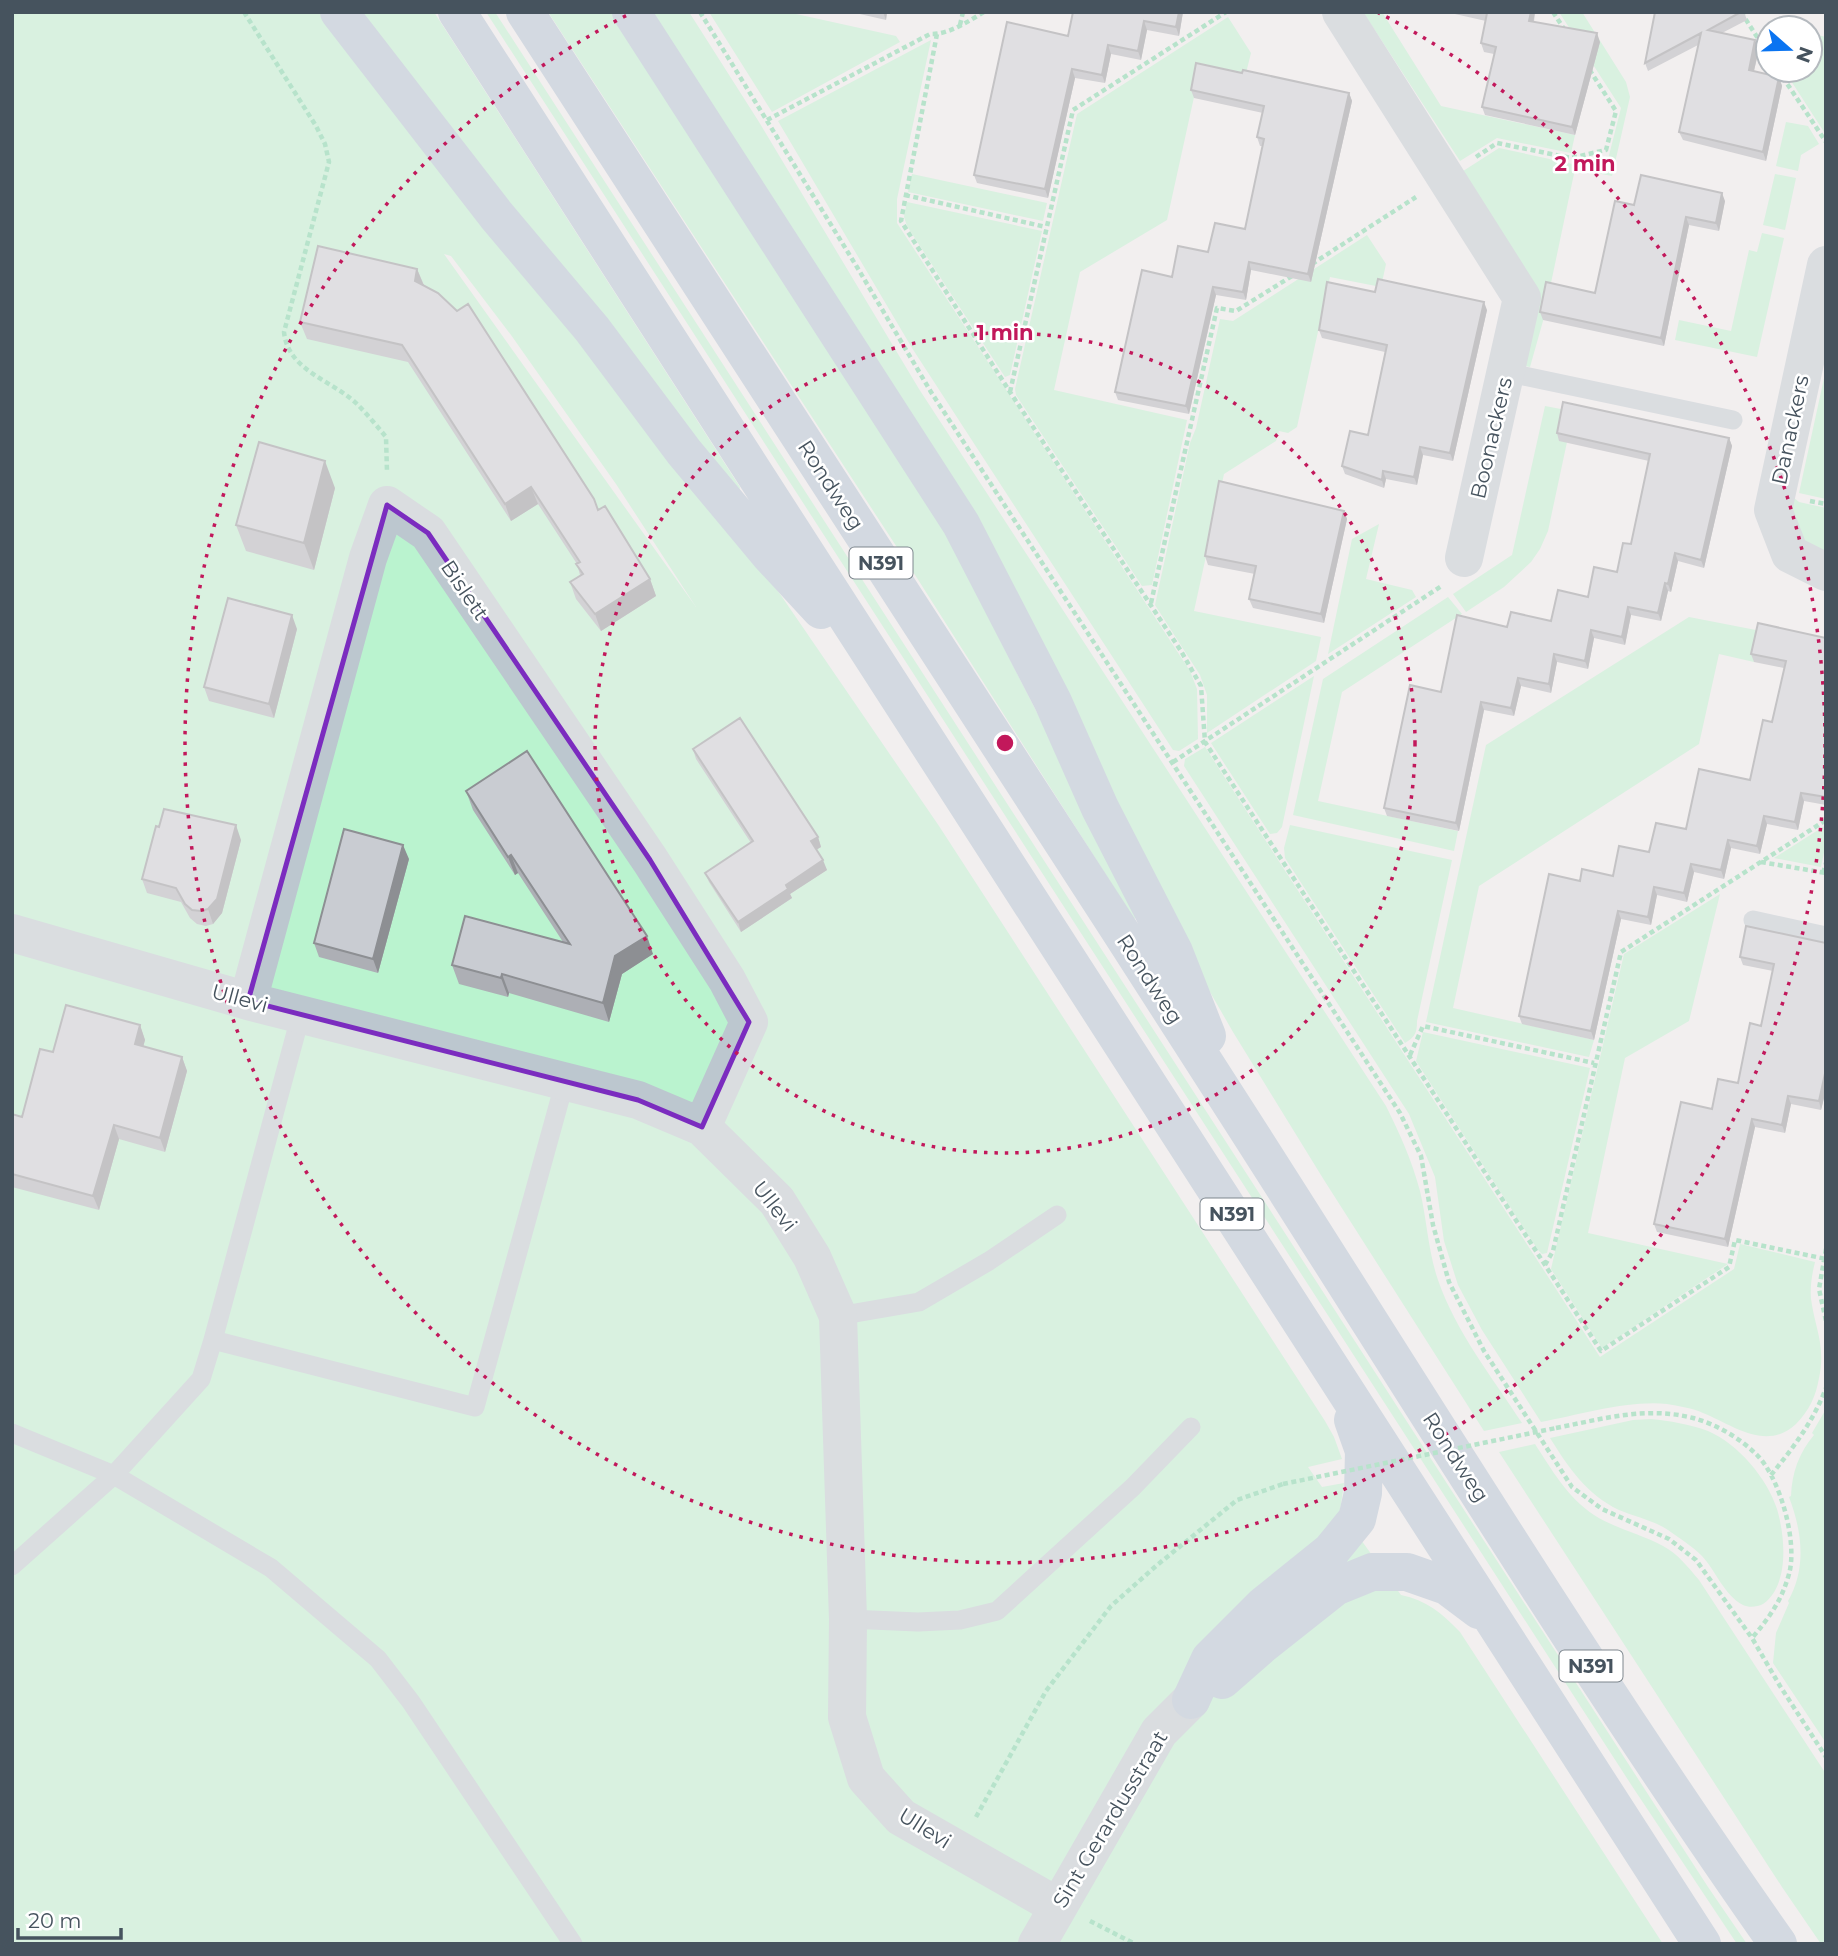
<svg xmlns="http://www.w3.org/2000/svg" width="1838" height="1956" font-family="Montserrat,sans-serif">
	<style>
		.green { fill: #baf3cf; fill-rule: evenodd }
		.lines { fill: none; stroke-linecap: round; stroke-linejoin: round }
		.path { stroke: #6fd4a0; stroke-width: 4.5; stroke-dasharray: 5 3.5; stroke-linecap: butt }
		.service { stroke: #bcc7cf; stroke-width: 19 }
		.minor { stroke: #bcc7cf; stroke-width: 38 }
		.tertiary { stroke: #bcc7cf; stroke-width: 38 }
		.primary { stroke: #adbfd0; stroke-width: 38 }
		.path-bridge { stroke: #6fd4a0; stroke-width: 4.5; stroke-dasharray: 5 3.5; stroke-linecap: butt }
		.wall { fill: #adafb5 }
		.shaded-wall { fill: #8d8f93 }
		.building { fill: #c9ccd2; stroke: #8d8f93; stroke-width: 2 }
		.marked { fill: none; stroke: #7b2cbf; stroke-width: 5; stroke-linejoin: round }
		.ring { fill: none; stroke: #c2185b; stroke-width: 3.5; stroke-dasharray: 3.5 7 }
		.labels { text-anchor: middle; dominant-baseline: central; stroke-width: 5; stroke-linejoin: round; paint-order: stroke }
		.shield { fill: #fff; stroke: #7e878e; stroke-width: 2 }
		.shield-label { font-size: 19px; font-weight: bold; fill: #46535e }
		.street-label { font-size: 21px; fill: #46535e; stroke: #fff }
		.centre { fill: #c2185b; stroke: #fff; stroke-width: 3.5 }
		.ring-label { font-size: 21px; text-anchor: middle; font-weight: bold; fill: #c2185b; stroke: #fff; stroke-width: 5; stroke-linejoin: round; paint-order: stroke }
	</style>
	<rect width="100%" height="100%" fill="#f2efef"/>
	<!-- green -->
	<path class="green" d="M12,12h314l454,582 159,232 386,595 9,16 8,22 -34,8 14,20 22,-4 -4,28 61,84c25,5 41,18 59,37l203,312h-1651zM444,254l7,2 60,79 105,149 80,123z
		M354,12h80l306,475 -1,6z
		M486,12h9l1213,1875 39,57h-10l-105,-158z
		M548,12h72l290,451 230,452 -6,4 -217,-341z
		M647,12h42l70,110 160,267 467,717c14,28 26,55 34,85 7,29 8,60 18,89 18,52 54,97 84,143l-38,8 -160,-251 -91,-148z
		M709,12h78l109,24 4,6 -128,70z
		M1363,12h19l59,94 134,29 -4,18 -74,-15 -37,23z
		M1559,12h23l44,70 4,15 -18,79 -37,-7 -32,152 -13,46 -5,-1 -65,-193 39,-25 106,23 16,-63z
		M1228,17l23,36 -6,24 -49,11 -29,132 -87,52 -26,118 133,30 -35,165 -10,1 -126,-191 -1,-6 62,-275z
		M1810,33l16,4v98l-42,-65h26z
		M931,40l-34,159v24l293,448 7,18 1,50 -19,12 -6,-1 -261,-402 -134,-227z
		M1786,122l22,4 11,18 -18,11 -3,16 -22,-5z
		M912,174l135,29 -4,18 -135,-29z
		M1775,174l21,4 -11,52 -22,-5z
		M907,202l135,29 -32,144 -5,2 -98,-151 -3,-9z
		M1762,233l22,5 -27,119 -82,-17 4,-20 52,11 18,-81 8,2z
		M1367,235l19,29 -5,23 -51,-10 -33,150 -9,6 -9,-2 -3,10 -52,33 -30,137 127,26 -5,24 -109,72v-38l-7,-20 -45,-70 35,-162 6,-15 24,-109 13,2z
		M1826,369v130l-27,-6z
		M1545,406l21,4 1,32 -19,89 -8,18 -9,13 -27,25 -38,25 -13,-18 59,-39z
		M1789,494l10,8 27,6v51l-14,-8 -26,-35z
		M1379,524l-13,55 46,11 4,7 -88,57 24,-115z
		M1448,597l14,17 -120,78 -24,109 140,30 -4,20 -161,-36 30,-136z
		M1689,617l72,14 -7,31 -35,-8 -20,90 -220,142 -26,122 141,32 -5,17 -163,-35 60,-277z
		M1314,676l-32,151 -5,6 -7,1 -59,-91z
		M1205,747l395,610 134,-88 6,-25 75,18c-3,12 -5,24 -4,37 4,29 15,47 8,79 -3,18 -10,33 -23,46 -30,28 -63,1 -93,-11 -10,-5 -25,-7 -36,-9 -39,-4 -88,11 -126,18l-59,-92 -24,-45 -14,-44 -9,-64 -26,-63 -225,-348 1,-7z
		M1290,825l162,35 -35,161c0,12 -2,16 -12,22l-120,-185 -1,-10z
		M1826,825v18l-5,24 -47,-9z
		M1720,894l-31,127 -64,37 -37,175 140,31 -126,84 -51,-79 73,-315z
		M1423,1032l167,36 -43,185 -5,1 -4,-4 -122,-189z
		M1826,1409v334l-53,-80 3,-30 13,-30 -1,-2c19,-33 14,-70 1,-104l2,-1c1,-24 8,-43 23,-61l-2,-2z
		M1651,1419c19,2 38,5 57,12 30,13 59,47 69,78 8,27 13,76 -14,95 -6,3 -14,4 -20,1 -19,-10 -27,-34 -41,-49 -10,-10 -23,-18 -34,-26 -15,-10 -33,-13 -49,-20 -33,-16 -50,-42 -69,-72l83,-18z
		M1535,1444c17,26 32,53 59,71 22,14 47,19 69,31 15,8 25,21 36,34l127,194v170h-5l-39,-57 -283,-435z"/>
	<g class="lines">
		<!-- path -->
		<path class="path" d="M244,12l72,114 9,18 4,18 -45,170c4,39 48,48 73,72 10,10 20,22 29,33l1,35
			M700,12l157,255 74,125 469,721 21,43 12,69 16,57 35,69 88,136 30,22 67,30 27,21 56,78 28,48 46,71
			M1553,12l13,20
			M1741,12l27,42
			M960,25l3,-13
			M937,34l-36,187 109,171 171,259 20,35 4,56 396,609 128,-84 6,-27 91,19
			M1778,70l48,72
			M767,120l163,-86c18,1 39,-13 54,-22
			M1476,157l21,-14 74,15 35,-8 10,-39 -27,-42
			M905,195l141,32
			M1312,264l104,-67
			M1010,392l63,-282 153,-98
			M1810,501l16,3
			M1151,603l66,-295 19,3 56,-35
			M1173,762l270,-177
			M1761,862l65,11
			M1823,873l3,-10
			M1410,1055l13,-29 171,37
			M1826,1249l-7,40 7,32
			M1545,1265l8,-14 68,-299 205,-132
			M1556,1428c46,-9 90,-22 137,-10 23,6 47,20 64,37 23,23 41,87 32,119 -7,26 -20,44 -37,64
			M1771,1475c22,-27 42,-53 55,-87
			M976,1817l70,-126 65,-85 45,-40 81,-66 46,-16
			M1090,1921l45,23"/>
		<!-- service -->
		<path class="service" d="M1505,372l228,48
			M1753,920l73,16
			M301,1014l-88,326 262,67 90,-326
			M838,1316l81,-14 70,-41 68,-46
			M12,1433l102,42 157,93 107,91 33,43 162,242
			M12,1566l102,-91 87,-96 12,-39
			M848,1619l70,3 42,-2 37,-9 136,-124 58,-60"/>
		<!-- minor -->
		<path class="minor" d="M1341,12l181,286 -58,260
			M1826,265l-53,245 17,44 36,18
			M12,933l236,68 390,99 64,27 75,74 35,56 26,59 10,303 -1,98 19,61 35,39 156,89
			M248,1001l120,-443 19,-53 41,28 222,327 77,120 22,42 -47,105"/>
		<!-- tertiary -->
		<path class="tertiary" d="M1037,1944l122,-212 32,-32"/>
		<!-- primary -->
		<path class="primary" d="M339,12l157,203 96,114 92,123 86,103 51,55
			M457,12l1245,1932
			M525,12c237,366 475,731 710,1098 179,279 352,563 543,834
			M631,12l330,512 92,178 47,106 74,144 33,84
			M1222,1680l41,-36 72,-57 37,-15h35l40,14 32,24
			M1191,1700l19,-41 54,-54 67,-54 26,-32 6,-26 1,-42 -11,-31"/>
		<!-- path-bridge -->
		<path class="path-bridge" d="M1283,1484l273,-56"/>
	</g>
	<!-- wall -->
	<path class="wall" d="M851,12h36l-1,8z
		M1183,12l-4,24 -32,-6 -6,30 -30,-6 -6,29 -30,-5 -27,120 -71,-15 -3,-8 94,-139z
		M1446,12h89l-1,10 66,20 -25,93 -90,-20 -3,-8 12,-53 -10,-2 -3,-9 5,-22z
		M1655,12h89l3,8 -25,13 37,16 -5,22 25,6 3,9 -16,75 -83,-21 -4,-8 19,-87 -50,26 -3,-8z
		M1242,73l107,20 3,8 -41,181 -60,-12 -5,30 -30,-5 -27,119 -71,-14 -3,-8 57,-115 73,-48 18,-83h-3l-3,-9 6,-24 -69,-15 -3,-8z
		M1725,201l-6,30 -30,-6 -25,121 -121,-26 -3,-8 55,-19 39,-88z
		M417,269l7,16 226,294 6,17 -55,35 -25,-32 -6,-17 10,-7 -3,-11 -39,-60 -27,17 -103,-159 -101,-23 -7,-17z
		M1375,292l112,18 -34,151 -30,-6 -6,30 -31,-6 -2,9 -39,-14 -3,-8 26,-31 17,-83 -63,-14 -3,-8z
		M1557,433l172,5 3,8 -28,122 -26,-7 -7,31 -3,-1 -7,30 -30,-6 -6,30 -31,-7 -6,31 -31,-7 -6,31 -30,-7 -7,30 -30,-6 -25,121 -72,-15 -3,-8 57,-116 66,-65 44,-6 37,-24 29,-25 14,-28 18,-83 -90,-20z
		M335,488l-21,82 -68,-19 -10,-26z
		M1344,511l3,8 -23,104 -71,-15 -4,-9 6,-25 -47,-9 -3,-9z
		M297,629l-23,89 -65,-17 -5,-14z
		M1826,638v167l-22,-4 -6,29 -31,-6 -7,30 -29,-6 -7,31 -30,-7 -7,30 -30,-7 -6,30 -30,-6 -27,121 -72,-16 -3,-8 61,-135 33,-5 73,-47 64,-49 22,-58 12,-54 -30,-6 -3,-8z
		M693,749l125,88 3,10 -5,3 11,20 -37,24 2,4 -51,34 -32,-50 -4,-9 46,-30 -55,-84z
		M466,791l187,163 -31,20 -13,48 -100,-29 -1,4 -49,-13 -7,-19 111,-23 -45,-69 -3,2 -42,-65z
		M241,840l-19,73 -9,11 -7,2 -9,-2 -7,-6 -9,-16 -34,-9 -5,-14z
		M409,859l-31,114 -59,-16 -5,-14z
		M1826,943v147l-5,20 -30,-6 -6,29 -30,-6 -27,120 -71,-15 -3,-8 58,-115 26,-26 23,-57 12,-55 -30,-6 -3,-8z
		M140,1025l5,15 -2,7 39,10 5,14 -22,81 -46,-13 -20,71 -87,-23v-73l10,3 31,-65z"/>
	<!-- shaded-wall -->
	<path class="shaded-wall" d="M883,12h4l-1,8z
		M1179,12h4l-4,24 -3,-9z
		M1531,12h4l-3,18 -3,-9z
		M1144,21l3,9 -6,30 -3,-9z
		M1597,33l3,9 -25,93 -3,-8z
		M1755,40l4,9 -7,30 -3,-9z
		M1108,45l3,9 -6,29 -3,-8z
		M1072,69l3,9 -27,120 -3,-9z
		M1779,77l3,9 -16,75 -3,-9z
		M1349,93l3,8 -41,181 -3,-8z
		M1722,193l3,8 -6,30 -3,-8z
		M1686,217l3,8 -25,121 -3,-8z
		M1249,262l2,8 -5,30 -3,-8z
		M417,269l7,17 -9,-5z
		M1213,287l3,8 -27,119 -3,-8z
		M1484,302l3,8 -34,151 -3,-8z
		M1729,438l3,8 -28,122 -3,-8z
		M1420,447l3,8 -6,30 -3,-8z
		M325,461l10,27 -21,82 -10,-27z
		M1383,471l3,8 -2,9 -2,-8z
		M531,487l7,17 -27,17 -6,-17z
		M1344,511l3,8 -23,104 -3,-9z
		M1675,553l3,8 -7,31 -3,-8z
		M650,579l6,17 -55,35 -6,-17z
		M1665,583l3,8 -7,30 -3,-8z
		M1628,607l3,8 -6,30 -3,-8z
		M292,615l5,14 -23,89 -5,-14z
		M1591,630l3,8 -6,31 -3,-8z
		M1554,654l3,8 -6,31 -2,-9z
		M1518,678l3,8 -7,30 -3,-8z
		M1481,702l3,8 -25,121 -3,-8z
		M1801,793l3,8 -6,29 -3,-8z
		M1764,816l3,8 -7,30 -3,-8z
		M236,825l5,15 -19,73 -9,11 -5,-15z
		M818,837l3,10 -7,4 -3,-10z
		M1728,840l3,8 -7,31 -3,-9z
		M403,845l6,14 -31,114 -5,-14z
		M511,855l7,18 -3,2 -7,-18z
		M823,860l4,10 -37,24 2,4 -51,34 -3,-10 48,-37z
		M1691,864l3,8 -7,30 -3,-9z
		M1654,887l3,8 -6,30 -3,-8z
		M1618,911l3,8 -27,121 -3,-9z
		M647,936l6,18 -31,20 -13,48 -6,-19 12,-47z
		M502,974l7,19 -1,4 -7,-19z
		M140,1025l5,15 -5,18 -5,-14z
		M182,1057l5,14 -22,81 -5,-14z
		M1826,1069v21l-5,20 -2,-9z
		M1788,1096l3,8 -6,29 -3,-8z
		M1752,1119l3,8 -27,120 -3,-8z
		M114,1125l5,14 -20,71 -6,-14z"/>
	<!-- building -->
	<path class="building" d="M1073,12h106l-3,15 -32,-6 -6,30 -30,-6 -6,30 -30,-6 -27,120 -71,-14 33,-153 61,14z
		M1482,12h49l-2,9 68,12 -25,94 -90,-20 14,-60 -15,-4 6,-30z
		M1655,12h86l-33,18 47,10 -6,30 30,7 -16,75 -84,-20 22,-99 -56,30z
		M1196,63l46,10 1,-3 106,23 -41,181 -59,-12 -6,30 -30,-5 -27,119 -71,-14 27,-122 30,7 6,-31 30,6 7,-29 30,6 19,-90 -7,-2 7,-31 -73,-16z
		M1641,175l81,18 -6,30 -30,-6 -25,121 -121,-26 6,-30 49,11 20,-92 19,4z
		M318,246l99,23 -2,12 23,12 19,18 11,-7 126,195 4,11 7,-4 45,73 -55,35 -25,-32 13,-8 -7,-10 4,-2 -49,-75 -26,17 -103,-159 -102,-23z
		M1378,279l106,23 -34,151 -30,-6 -6,30 -31,-6 -1,9 -40,-14 8,-35 18,4 19,-90 -68,-15 8,-48 48,10z
		M1563,402l166,36 -28,122 -26,-7 -7,31 -3,-1 -7,30 -30,-6 -6,30 -31,-7 -6,31 -31,-7 -5,30 -31,-6 -7,30 -30,-6 -25,121 -72,-15 26,-123 31,7 16,-77 50,12 4,-15 40,9 7,-31 30,7 6,-30 23,5 6,-29 8,1 19,-90 -93,-21z
		M259,442l66,19 -21,82 -68,-18z
		M1219,481l125,30 -23,103 -72,-15 7,-33 -51,-10z
		M228,598l64,17 -23,89 -65,-17z
		M1758,623l68,15v159l-25,-4 -6,29 -31,-6 -7,30 -29,-6 -7,30 -30,-6 -7,29 -30,-6 -6,30 -30,-6 -27,120 -72,-15 30,-142 31,7 2,-12 31,7 6,-30 30,6 7,-29 30,6 13,-60 51,11 13,-60 9,2 14,-61 -35,-7z
		M740,718l78,119 -7,4 12,19 -37,25 2,4 -50,33 -33,-49 48,-32 -60,-92z
		M527,751l120,185 -32,20 -12,47 -101,-29 -1,4 -49,-13 13,-49 105,28 -59,-89 -3,2 -42,-66z
		M164,809l72,16 -19,74 -9,10 -7,2 -9,-1 -7,-6 -9,-16 -34,-9 14,-53 3,1z
		M344,829l59,16 -30,114 -59,-16z
		M1746,926l80,17v126l-7,32 -31,-5 -6,29 -30,-6 -27,120 -71,-15 27,-122 31,7 6,-30 20,4 12,-60 11,3 13,-62 -34,-7z
		M66,1005l74,20 -5,19 47,13 -22,81 -46,-13 -21,71 -81,-22v-60l10,3 18,-68 13,3z"/>
	<!-- marked area -->
	<path d="M0 0H1838V1956H0ZM387,505l41,28 222,327 99,162 -47,105 -64,-27 -390,-99z" fill="#f2efef" fill-opacity=".55" fill-rule="evenodd"/>
	<path class="marked" d="M387,505l41,28 222,327 99,162 -47,105 -64,-27 -390,-99z"/>
	<!-- distance rings -->
	<g class="ring">
		<circle cx="1005" cy="743" r="410"/>
		<path d="M1377 12A820 820 0 1 1 633 12"/>
	</g>
	<g class="labels">
		<!-- shield labels -->
		<g class="shield">
			<rect x="849.5" y="547.5" width="63" height="31" rx="5"/>
			<rect x="1200.5" y="1198.5" width="63" height="31" rx="5"/>
			<rect x="1559.5" y="1650.5" width="63" height="31" rx="5"/>
		</g>
		<g class="shield-label">
			<text x="881" y="563">N391</text>
			<text x="1232" y="1214">N391</text>
			<text x="1591" y="1666">N391</text>
		</g>
		<!-- street labels -->
		<g class="street-label">
			<text transform="translate(1790 430) rotate(-78)">Danackers</text>
			<text transform="translate(1491 438) rotate(-77)">Boonackers</text>
			<text transform="translate(831 485) rotate(57)">Rondweg</text>
			<text transform="translate(465 590) rotate(56)">Bislett</text>
			<text transform="translate(1150 979) rotate(57)">Rondweg</text>
			<text transform="translate(240 998) rotate(15)">Ullevi</text>
			<text transform="translate(775 1206) rotate(52)">Ullevi</text>
			<text transform="translate(1456 1457) rotate(57)">Rondweg</text>
			<text transform="translate(1110 1819) rotate(-59)">Sint Gerardusstraat</text>
			<text transform="translate(925 1828) rotate(32)">Ullevi</text>
		</g>
	</g>
	<circle cx="1005" cy="743" r="10" class="centre"/>
	<g class="ring-label">
		<text x="1585" y="171">2 min</text>
		<text x="1005" y="340">1 min</text>
	</g>
	<!-- border -->
	<rect width="1838" height="1956" fill="none" stroke="#46535e" stroke-width="28"/>
	<!-- north arrow -->
	<g transform="translate(1789 49) rotate(110)"><circle r="33" fill="#ffffff" stroke="#b5babf" stroke-width="2"/>
	<path d="M0-5L12 26L0 18L-12 26Z" fill="#0a74f1"/>
	<text y="-10" font-size="19" font-weight="bold" text-anchor="middle" fill="#46535e">N</text>
	</g>
	<!-- scale -->
	<path d="M18 1928v10h103v-10" fill="none" stroke="#46535e" stroke-width="3.5"/>
	<text x="28" y="1928" font-size="21" fill="#46535e" stroke="#ffffff" stroke-width="5" paint-order="stroke">20 m</text>
</svg>
